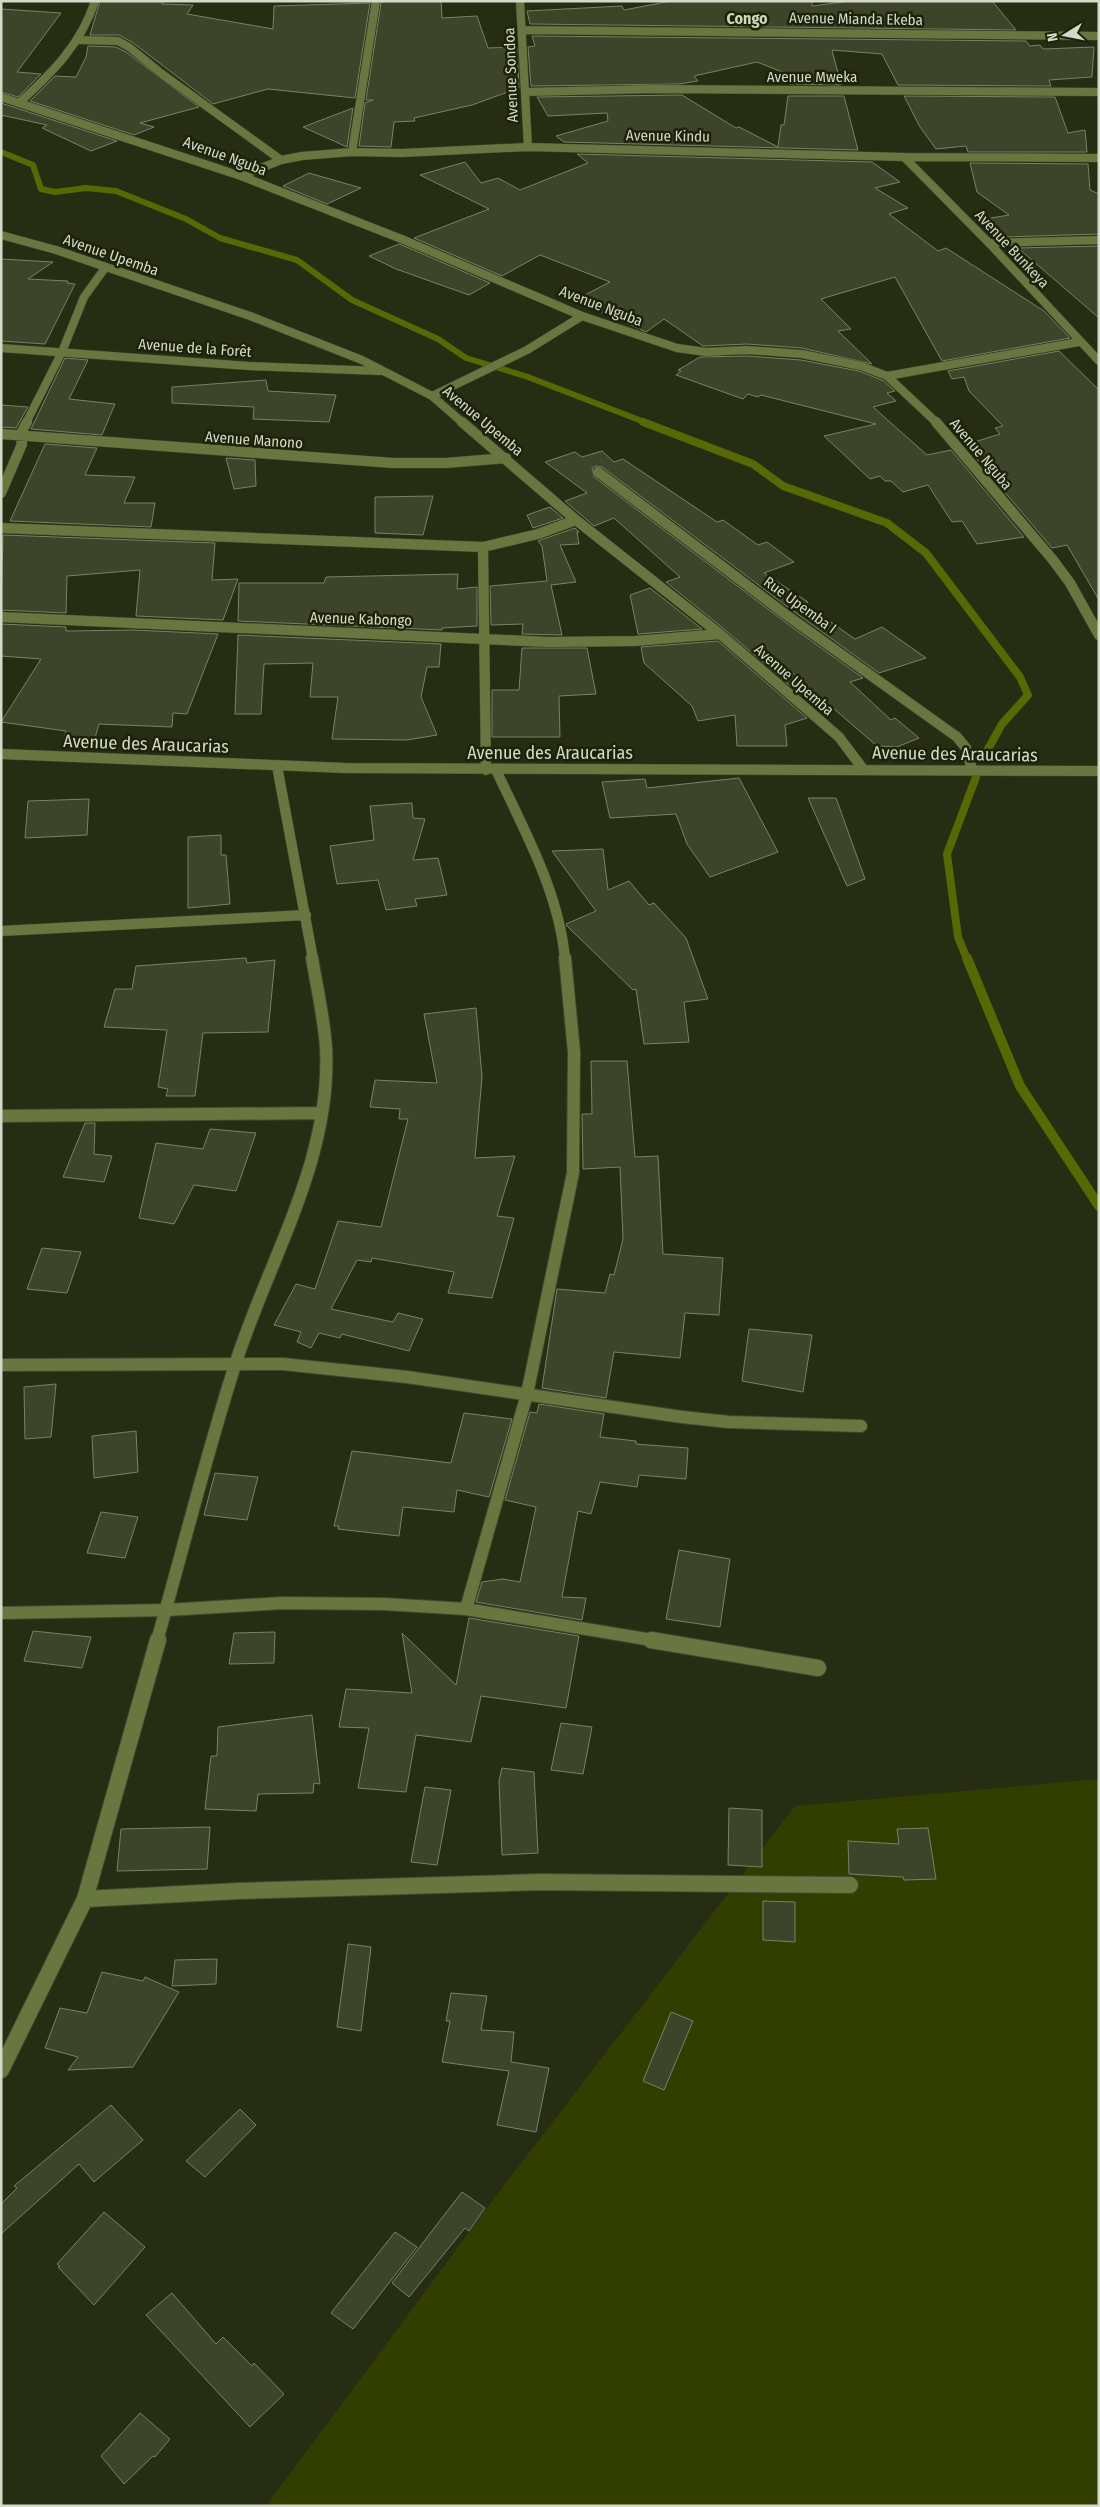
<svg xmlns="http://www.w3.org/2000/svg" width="1100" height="2507" font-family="'Fira Sans Condensed',sans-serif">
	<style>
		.green { fill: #323d00 }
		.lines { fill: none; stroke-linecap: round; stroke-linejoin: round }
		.stream-far2 { stroke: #576905; stroke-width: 6 }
		.stream-far1 { stroke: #576905; stroke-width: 8 }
		.stream { stroke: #576905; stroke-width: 10 }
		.building { fill: #3d4429; stroke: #7a8265 }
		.minor-far3-casing { stroke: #424930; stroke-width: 9 }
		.minor-far2-casing { stroke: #424930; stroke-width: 11 }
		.minor-far1-casing { stroke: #424930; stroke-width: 14 }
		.minor-casing { stroke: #424930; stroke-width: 18 }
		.minor-far3 { stroke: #687640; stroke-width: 8 }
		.minor-far2 { stroke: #687640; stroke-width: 10 }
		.minor-far1 { stroke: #687640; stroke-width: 12 }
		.minor { stroke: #687640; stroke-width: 16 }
		.labels { text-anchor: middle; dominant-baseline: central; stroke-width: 5; stroke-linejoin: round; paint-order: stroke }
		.far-street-label { font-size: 15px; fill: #d5d9ca; stroke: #1d2309 }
		.far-quarter-label { font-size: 16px; font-weight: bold; fill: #ced7b8; stroke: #1d2309 }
		.street-label { font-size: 18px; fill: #d5d9ca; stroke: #1d2309 }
	</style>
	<rect width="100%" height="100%" fill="#262d13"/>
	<!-- green -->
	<path class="green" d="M1099,1779v727h-833l230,-310 299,-390z"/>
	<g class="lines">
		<!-- stream-far2 -->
		<path class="stream-far2" d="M1,152l32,13 8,24 14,3 31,-4 30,3 70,28 34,19 77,22 55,40 86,39 28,19 62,19 119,46"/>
		<!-- stream-far1 -->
		<path class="stream-far1" d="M643,422l110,42 30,22 104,37 39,30 94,124 8,18 -26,29 -19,34
			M967,959l-9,-22 -11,-83 29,-77"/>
		<!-- stream -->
		<path class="stream" d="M967,958l53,128 79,120"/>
	</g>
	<!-- building -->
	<path class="building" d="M100,1h62v3l31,1 -6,9 86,15 1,-23 96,-3 -15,95 -87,-9 -55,15 -81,-62 -13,-7h-29z
		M385,1h56l1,17 35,-2 11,32 29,-1 2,41 -47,17 -58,13 1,3 -21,1 -3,25 -32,-1 6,-43 8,-3h-7l15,-97z
		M671,1h141v5l39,-5h141l24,29 -486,-6 -3,-13 95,-5 2,4z
		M1,9l60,4 -44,59 24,2 -23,23 -17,-5z
		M532,36l494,5 4,5 10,-1 3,4 51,-2 -2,30 -43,3 2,6 -153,-1 -16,-31 -50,-4 9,35 -52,-1 1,-9 -33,-13 -63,14 4,5 -19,3 -148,2 -3,-39 7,-1z
		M88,46l28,1 10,5 73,55 -59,16 14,4 -20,8 -104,-34 25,-25 21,1 10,-20z
		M682,95l54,33 3,-1 39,20 3,-22h3l4,-29h56l14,54 -294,-8 -8,-6 52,-15 -1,-8 -59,3 -11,-19z
		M904,96l151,1 13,36 17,-3 2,22h-119l-2,-6 -30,3 -16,-22z
		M1,103l116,38 -26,10 -49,-23 5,-3 -46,-10z
		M353,108l-6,39 -44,-20z
		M577,154l295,8 28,20 -25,6 33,20 -19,6 49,37 8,-3 98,63 26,27 -128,23 -47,-84 -74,22 30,30 -13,2 34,33 -70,-16 -55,-4 -44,2 -39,-27 -18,13 -71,-32 35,-18 -70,-27 -38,21 -88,-38 75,-29 -69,-34 45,-13 16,21 17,-5 22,12 68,-27z
		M970,163l118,1 2,26 9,4v40l-94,3 -20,-18 24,-4 -32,-23z
		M309,173l52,15 -34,16 -44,-18z
		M399,244l3,1 88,38 -21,12 -73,-26 -27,-13z
		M1099,246v72l-81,-70z
		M1,259l52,3 -25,17 40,2 -1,2 8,1 -30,60 -44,-3z
		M1059,351l40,39v210l-32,-55 -15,3 -87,-103 35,-11 -5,-6 8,-2 -34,-35 -5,-14 -12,2 -4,-8z
		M747,356l54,4 58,11 25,10 11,10 -8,2 9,8 -23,6 54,48 24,-5 73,87 -47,7 -15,-23 -10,1 -24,-37 -25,7 -12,-11h-6l-5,-5 -10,3 -46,-43 52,-12 -115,-29 -3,2 -10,-3 -5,5 -67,-24 5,-4 -3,-1 22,-13z
		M65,358l23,2 -19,39 46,5 -13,31 -71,-6z
		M266,380l2,11 68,4 -7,27 -76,-3 1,-12 -82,-4v-16z
		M1,405l27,2 -12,21 -15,-1z
		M45,444l52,4 -12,27 50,2 -11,26h31l-4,24 -141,-6z
		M602,451l12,11 9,-3 94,63 6,-2 35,25 9,-3 27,20 -30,11 44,29 -3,2 50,35 27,-12 44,31 -47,15 -90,-65 -187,-141 -6,-1 -4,2 2,9 187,142 82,59 -13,4 41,38 4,-2 24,20 -22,9 -20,-1 -87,-75 11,24 -77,-66 -58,-47 14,-5 -66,-59 -20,8 -29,-25 22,-8 -42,-31 30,-10 7,5z
		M226,458l29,2 1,26 -22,3z
		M433,496l-10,39 -48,-2v-36z
		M550,507l13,11 -30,10 -6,-13z
		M575,528l4,4h-2l2,12 -19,1 16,37 -25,3 11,50 -40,-1 1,-10 -32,1 -1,-39 57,-5 -5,-35 -4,-5z
		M3,535l212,8 -3,37 26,-1 -15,41 -87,-4 4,-46 -73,6 -1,37 -65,-3z
		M458,574l-1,15 20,-2v39l-35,2v2l-204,-9 1,-38h85l2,-6z
		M650,588l52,41 -64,5 -8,-39z
		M1,624l65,3v4l68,-1 84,4 -31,80 -14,-1 -1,14 -73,-3 -4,14h-31l2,-7 -65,-9 40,-63 -40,-3z
		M238,635l203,9 -2,23h-12l-6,30 16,38 -30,5 -75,-1 6,-42h-28l3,-34 -49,1 -3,50h-26z
		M718,641l89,77 -22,7 2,21h-50l-2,-31 -37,6 -6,-15 -48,-43 -3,-16z
		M522,648h65l9,46 -37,2 1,41h-68v-47h27z
		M739,778l39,74 -68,25 -23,-33 -11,-30 -66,4 -8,-36 43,-3 2,9z
		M808,798h28l29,81 -18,7z
		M89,799l-2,36 -62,3 3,-37z
		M412,803l1,15 12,1 -12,41 25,-2 9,37 -32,4 2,7 -31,4 -8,-30 -41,4 -7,-38 44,-6 -4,-34z
		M221,835v20h5l4,49 -42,4v-71z
		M603,849l5,41 21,-9 20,24 5,-2 32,35 22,61 -24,3 5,40 -45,2 -8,-55 -3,1 -66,-64 -1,-2 30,-13 -44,-60z
		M246,958l1,5 28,-3 -7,72 -65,1 -8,63h-29l2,-7 -10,-2 9,-57 -63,-3 11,-38h17l4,-23z
		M476,1008l6,69 -7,81 40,-2 -18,60 17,2 -22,80 -44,-5 6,-21 -82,-14 -1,4 -14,-2 -26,49 62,13 5,-9 25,6 -14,32 -67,-17 -2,4 -21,-5 -8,15 -14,-6 4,-10 -27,-7 22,-41 19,5 23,-68 43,6 27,-108h-9l1,-10 -30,-2 5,-27 62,3 -13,-69z
		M591,1061h36l8,96 23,-1 5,98 60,4 -4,57 -34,-2 -5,45 -66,-6 -8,46 -64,-10 15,-99 48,4 5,-19 4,1 9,-36 -3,-72 -37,2 -1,-55h10z
		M85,1123h10l-1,31 18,2 -8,26 -41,-5z
		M210,1129l46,4 -20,58 -42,-6 -20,39 -35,-6 17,-75 47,6z
		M42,1248l39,4 -14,41 -40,-4z
		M749,1329l63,6 -9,57 -61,-11z
		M56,1384l-5,53 -26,2 -1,-52z
		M539,1404l65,10 -4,23 36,4v3l52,4 -2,31 -47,-4 -2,12 -37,-5 -9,32 -13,-3 -16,86 24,1 -4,22 -106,-18 6,-20 21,-3 17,3 16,-75 -31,-7 25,-88 7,1z
		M464,1413l48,6 -23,78 -32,-7 -3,22 -51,-5 -4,29 -61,-7 1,-3h-5l18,-75 99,12z
		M136,1431l2,41 -44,6 -2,-42z
		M215,1473l43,4 -11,43 -43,-5z
		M101,1512l37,5 -13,41 -38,-5z
		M679,1550l51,9 -10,68 -54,-8z
		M469,1618l110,18 -13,72 -85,-12 -10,46 -55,-7 -10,57 -48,-4 11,-60 -30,-1 7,-38 66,4 -10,-60 54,52z
		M33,1631l58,6 -9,31 -58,-7z
		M275,1632l-1,31 -45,1 5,-31z
		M312,1715l8,69 -6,-1 -1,10 -55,1 -2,17 -51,-2 6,-53h6l1,-29z
		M561,1723l31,4 -9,47 -32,-4z
		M502,1768l32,4 4,81 -36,2 -3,-74z
		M425,1787l26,3 -14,75 -26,-3z
		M729,1808l33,2v57l-34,-2z
		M210,1827l-3,42 -90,2 4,-42z
		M928,1828l8,51 -32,1 -1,-3 -54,-3 -1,-33 51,3 -2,-15z
		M763,1901l32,1v40l-32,-2z
		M348,1944l23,3 -10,84 -24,-4z
		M217,1959l-1,25 -44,2 3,-26z
		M102,1972l41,9 2,-4 34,15 -46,75 -65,3 10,-13 -33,-9 15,-40 27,5z
		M451,1993l36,3 -6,34 33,2 -3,30 38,6 -13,64 -39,-7 12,-54 -67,-9 8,-41h-4z
		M671,2012l22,9 -29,69 -21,-9z
		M111,2105l32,35 -49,42 -15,-18 -78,70v-30l16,-16 -3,-2z
		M240,2109l16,16 -51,52 -19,-16z
		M462,2192l23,16 -16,23 -4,-3 -56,69 -17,-14z
		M104,2212l41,35 -51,58 -36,-38 2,-1 -3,-2z
		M395,2232l22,15 -64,82 -22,-16z
		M172,2293l44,51 7,-7 29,29 2,-3 30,31 -34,33 -104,-112z
		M140,2413l30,26 -15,18 -2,-1 -29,28 -23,-28z"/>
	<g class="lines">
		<defs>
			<path id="minor-far3" d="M520,1l8,146
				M524,30l575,6
				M79,40l39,1 11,6 33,27 119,86
				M525,92l130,-3 444,3
				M1,97l240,79 163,64 178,76 95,32 29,4 41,-2 55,4 59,12 26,10 50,47
				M20,102c33,-30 61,-58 75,-101
				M352,152l24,-151
				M904,157l85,86 110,118
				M241,176l40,-16 21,-4 50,-4 50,1 126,-6 376,10 195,1
				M1,235l55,15 194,66 112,44 70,36 31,27
				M989,243l110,-3
				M1,348l248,18 131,5
				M887,376l192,-34
				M432,396l95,-46 55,-34
				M26,423l36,-71 22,-55 21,-29"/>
			<path id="minor-far2" d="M462,422l114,98 144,114 81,70 38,33 24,32
				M936,422l117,138 17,23 29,52
				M1,434l392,29h53l60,-5
				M598,472l187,142 172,123 9,11 6,22
				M1,493l21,-49 -2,-9 7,-13
				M1,528l482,19 55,-13 38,-14
				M483,547l3,223
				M1,617l548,25 86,-1 85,-7
				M1,754l344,14 754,3
				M277,766l36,193
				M496,770c28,60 63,122 69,189
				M1,931l305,-16"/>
			<path id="minor-far1" d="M1,1116l321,-3
				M1,1365l282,-1 124,13 275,40 47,5 132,4
				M466,1609l61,-215 46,-221 1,-121 -9,-94
				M1,1613l166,-3 116,-7 101,1 82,5 192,32
				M157,1641c26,-92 49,-185 78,-276 33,-104 97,-205 91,-317 -2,-30 -9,-60 -14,-90"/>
			<path id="minor" d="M651,1640l167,28
				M85,1899l153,-8 302,-9 310,3
				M1,2070l84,-171 73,-259"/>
		</defs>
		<!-- minor-far3 casing -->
		<use href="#minor-far3" class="minor-far3-casing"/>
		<!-- minor-far2 casing -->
		<use href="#minor-far2" class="minor-far2-casing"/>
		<!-- minor-far1 casing -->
		<use href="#minor-far1" class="minor-far1-casing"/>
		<!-- minor casing -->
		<use href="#minor" class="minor-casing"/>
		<!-- minor-far3 -->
		<use href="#minor-far3" class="minor-far3"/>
		<!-- minor-far2 -->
		<use href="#minor-far2" class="minor-far2"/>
		<!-- minor-far1 -->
		<use href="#minor-far1" class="minor-far1"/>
		<!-- minor -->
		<use href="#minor" class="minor"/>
	</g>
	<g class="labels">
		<!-- far-street labels -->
		<g class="far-street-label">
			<text transform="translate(856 19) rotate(1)">Avenue Mianda Ekeba</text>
			<text transform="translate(511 75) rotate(-92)">Avenue Sondoa</text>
			<text x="812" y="77">Avenue Mweka</text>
			<text transform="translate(668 136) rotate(1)">Avenue Kindu</text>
			<text transform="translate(225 156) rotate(20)">Avenue Nguba</text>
			<text transform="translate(1012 249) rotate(47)">Avenue Bunkeya</text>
			<text transform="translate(111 255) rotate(19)">Avenue Upemba</text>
			<text transform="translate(601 306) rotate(21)">Avenue Nguba</text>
			<text transform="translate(195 348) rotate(4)">Avenue de la Forêt</text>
			<text transform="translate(483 421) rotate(40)">Avenue Upemba</text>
			<text transform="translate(254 440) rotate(4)">Avenue Manono</text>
			<text transform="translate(981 454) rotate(50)">Avenue Nguba</text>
			<text transform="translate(800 605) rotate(36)">Rue Upemba I</text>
			<text transform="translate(361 619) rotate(2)">Avenue Kabongo</text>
			<text transform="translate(794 680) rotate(41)">Avenue Upemba</text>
		</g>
		<!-- far-quarter labels -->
		<g class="far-quarter-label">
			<text x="747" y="18">Congo</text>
		</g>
		<!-- street labels -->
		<g class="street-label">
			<text transform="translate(146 744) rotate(2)">Avenue des Araucarias</text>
			<text x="550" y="753">Avenue des Araucarias</text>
			<text transform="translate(955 754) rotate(1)">Avenue des Araucarias</text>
		</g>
	</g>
	<!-- border -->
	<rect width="1100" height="2507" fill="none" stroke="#d5d9ca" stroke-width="5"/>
	<!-- north arrow -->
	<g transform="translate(1065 35) rotate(260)" stroke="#1d2309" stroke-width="4" paint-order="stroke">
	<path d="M0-4L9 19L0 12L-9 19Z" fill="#d5d9ca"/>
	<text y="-8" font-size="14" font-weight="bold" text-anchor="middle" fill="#d5d9ca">N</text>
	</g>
</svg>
